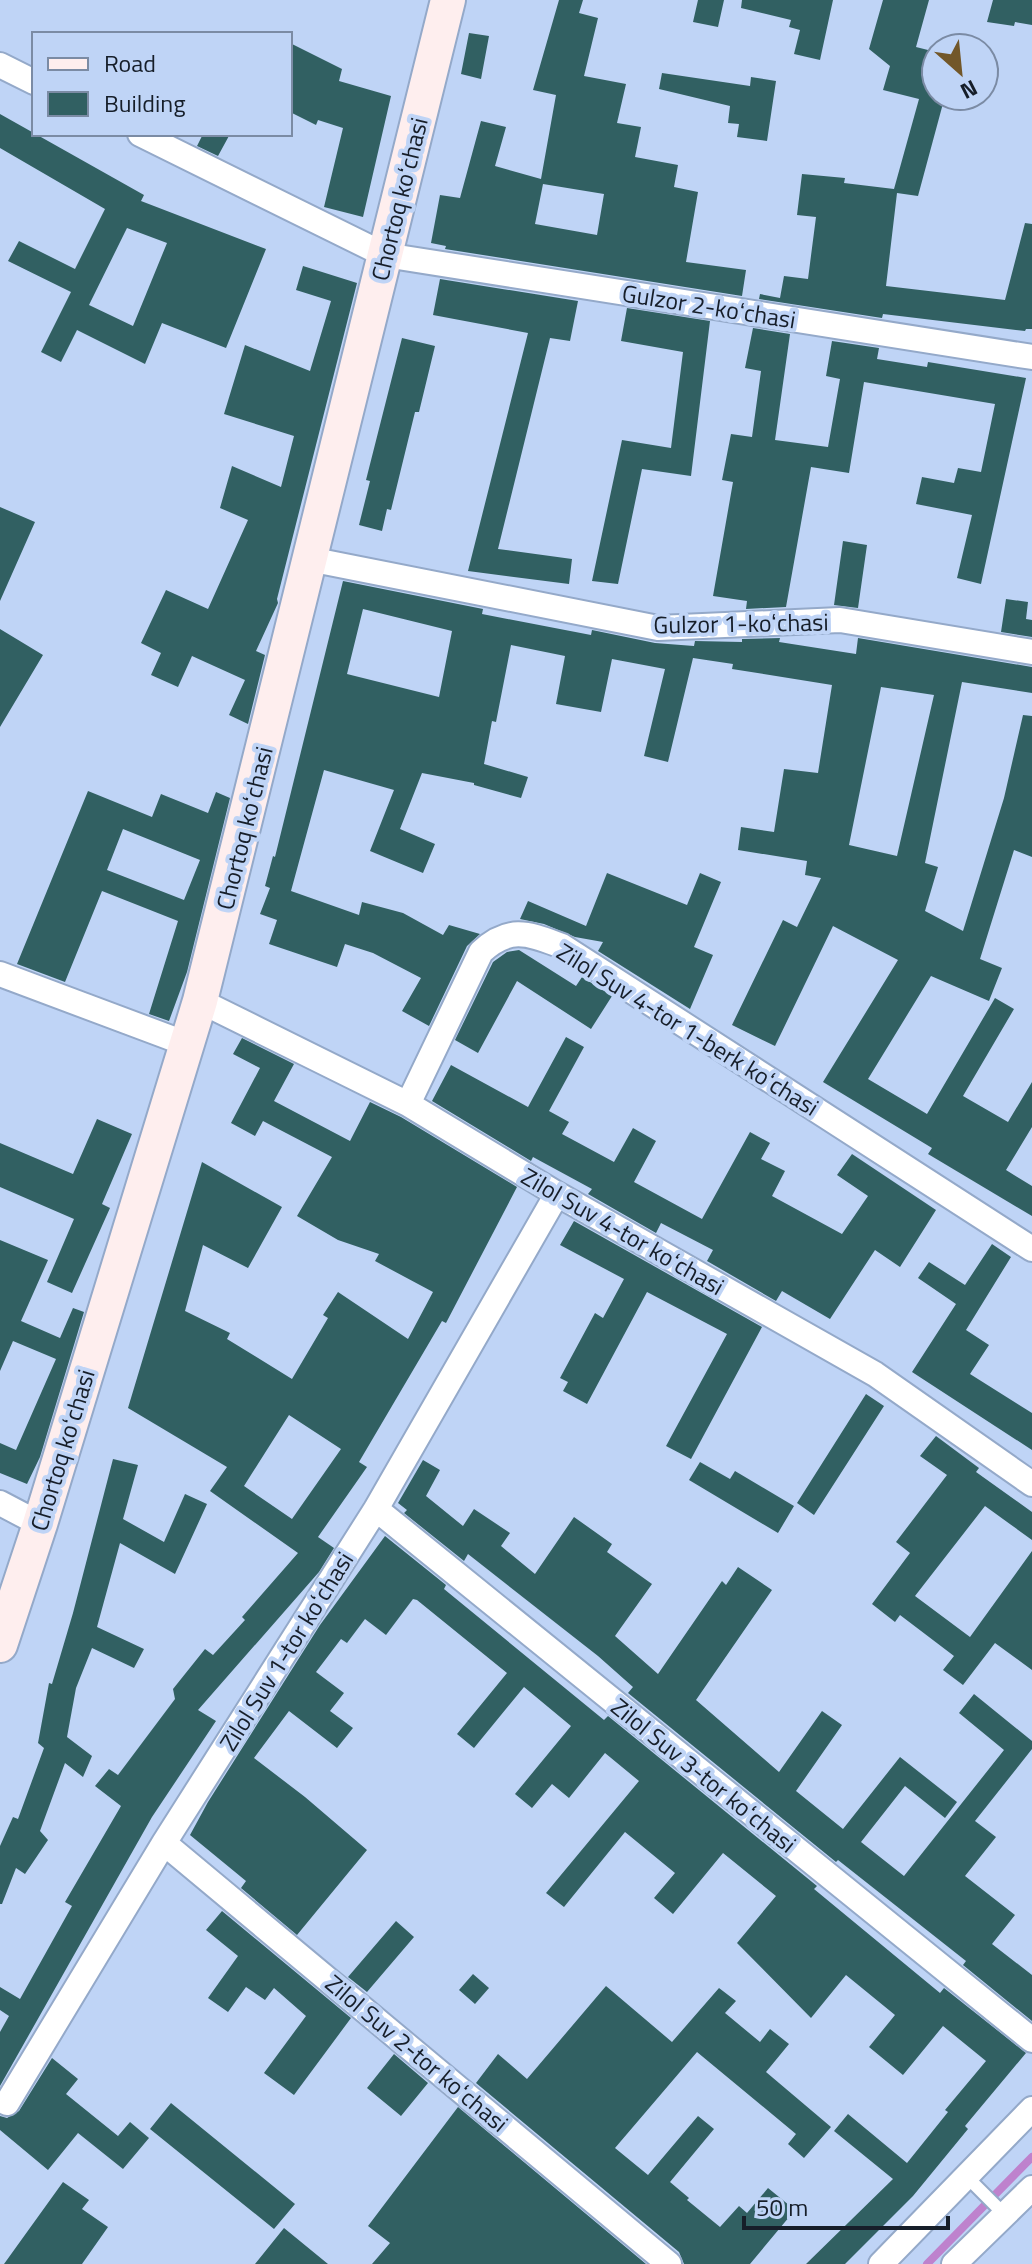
<svg xmlns="http://www.w3.org/2000/svg" width="1032" height="2264" font-family="'Titillium Web',sans-serif">
	<style>
		.lines { fill: none; stroke-linecap: round; stroke-linejoin: round }
		.stream { stroke: #be82cd; stroke-width: 8 }
		.building { fill: #316062; fill-rule: evenodd }
		.lane-casing { stroke: #94a9c9; stroke-width: 16 }
		.street-casing { stroke: #94a9c9; stroke-width: 28 }
		.secondary-casing { stroke: #94a9c9; stroke-width: 38 }
		.lane { stroke: #fff; stroke-width: 12 }
		.street { stroke: #fff; stroke-width: 24 }
		.secondary { stroke: #feeeee; stroke-width: 34 }
		.labels { text-anchor: middle; dominant-baseline: central; stroke-width: 8; stroke-linejoin: round; paint-order: stroke }
		.street-label { font-size: 24px; fill: #161e29; stroke: #bfd4f6 }
	</style>
	<rect width="100%" height="100%" fill="#bfd4f6"/>
	<g class="lines">
		<!-- stream -->
		<path class="stream" d="M927,2264l105,-107"/>
	</g>
	<!-- building -->
	<path class="building" d="M559,0h24l-4,13 19,5 -14,58 42,8 -9,39 24,4 -6,30 43,8 -4,22 24,5 -12,70 60,8 -4,26 -297,-47 1,-3 -15,-3 9,-48 20,3 21,-77 25,6 -11,39 46,13 15,-84 -23,-5zM543,184l61,10 -7,41 -62,-11z
		M698,0h26l-6,27 -25,-5z
		M742,0h91l-13,60 -26,-6 6,-24 -11,-3 2,-7 -50,-12z
		M883,0h46l-13,47 20,5v44h9l-27,100 -21,-3 -11,93 119,14 20,-77 7,1v105h-6l-1,2 -142,-17 -1,4 -123,-19 1,-5 20,4 4,-22 24,3 8,-62 -19,-2 5,-41 43,4 -1,5 50,6 25,-90 -36,-9 7,-24 -21,-17z
		M993,0h39v25l-17,-3 -1,4 -27,-4z
		M469,33l20,3 -8,43 -20,-5z
		M290,43l52,26 -3,12 52,15 -28,121 -39,-10 19,-79 -25,-8 -2,5 -26,-13z
		M662,73l88,13 1,-9 25,4 -9,60 -30,-4 2,-13 -11,-1 2,-17 -71,-17z
		M0,114l144,81 -3,6 125,48 -40,99 -64,-25 -17,41 -68,-34 -16,32 -20,-10 30,-60 -63,-31 11,-20 56,28 30,-60 -105,-61zM127,228l40,15 -34,83 -44,-21z
		M203,134h27l-12,22 -21,-10z
		M303,266l54,17 -80,316 1,4 -22,48 9,4 -17,69 -19,-9 16,-35 -53,-24 -14,31 -27,-12 10,-22 -20,-10 25,-53 42,19 40,-89 -28,-12 12,-42 49,21 13,-51 -70,-22 21,-69 65,26 21,-70 -35,-11z
		M440,279l138,22 -8,40 -20,-3 -52,211 74,10 -3,25 -101,-13 60,-238 -95,-18z
		M627,308l83,13 -19,155 -49,-7 -24,115 -26,-3 30,-141 49,8 12,-96 -62,-11z
		M753,328l37,6 -15,106 53,7 12,-68 -14,-3 6,-35 47,7 -2,11 50,8 1,-5 98,16 -45,206 -24,-6 15,-63 -56,-11 6,-27 32,6 4,-15 23,4 14,-68 -131,-22 -15,91 -38,-6 -25,140 -40,2 1,-8 -34,-5 20,-114 -11,-2 9,-46 21,3 9,-66 -16,-3z
		M402,338l33,8 -16,66h-4l-24,98 -4,-1 -5,22 -23,-6 11,-44 -4,-1z
		M0,507l35,15 -35,79z
		M843,541l24,4 -9,63 -24,-3z
		M343,581l140,28 -1,5 109,21 1,-5 63,13 39,3 1,-5 47,1v-3l38,-1 -1,4 77,12 2,-16 174,29v26l-70,-11 -37,181 13,4 -13,44 38,20 41,-133 19,-83 9,1v141l-18,-7 -34,109 22,9 -13,33 -58,-25 -63,103 59,35 68,-116 19,11 -51,87 45,26 24,-40v45l-26,43 26,16v30l-104,-62 4,-6 -109,-66 75,-122 -65,-34 -58,120 -43,-21 51,-105 14,7 24,-49 -16,-3 2,-14 -69,-11 3,-23 33,5 10,-63 34,4 14,-88 -100,-16 1,-5 -40,-6 -25,104 -24,-6 21,-87 -53,-10 -11,53 -45,-8 9,-48 -54,-11 -15,77 -4,-1 -8,43 44,13 -7,21 -47,-13v-2l-52,-10 -22,56 35,15 -12,29 -53,-22 24,-61 -70,-20 -33,121 68,24 3,-13 41,11 40,22 6,-10 31,9 -13,12 -38,80 -27,-15 19,-33 -48,-25 -28,-9 -8,23 -68,-23 8,-24 -17,-6 10,-26 -5,-2 8,-30 2,1zM363,609l89,22 -13,66 -92,-23zM881,687l53,8 -37,161 -48,-11z
		M1006,599l22,3 -2,17 6,1v17l-31,-5z
		M0,629l43,26 -43,72z
		M88,791l64,26 9,-23 47,19 8,-21 14,6 -43,174 -18,49 -20,-7 29,-93 -76,-30 -37,91 -48,-18zM123,829l77,31 -16,40 -77,-30z
		M607,873l80,32 13,-32 21,9 -27,65 19,8 -23,54 -92,-58 5,-9 -28,-5 -31,-13 -24,-5 8,-18 58,25z
		M519,950l57,36 6,-9 30,19 -21,33 -74,-48 -39,72 -23,-13 38,-78 14,-10z
		M566,1037l18,10 -35,64 20,11 -7,12 52,28 19,-34 23,13 -22,41 68,37 48,-87 20,11 -9,16 24,12 -13,25 70,38 26,-38 -31,-21 15,-21 84,56 -36,57 -25,-17 -45,69 -48,-28 -6,10 -69,-40 6,-11 -52,-27 -5,10 -68,-39 4,-5 -59,-32 -2,4 -99,-60 19,-36 77,42z
		M242,1038l52,26 -20,37 76,40 20,-39 31,15 116,70 -71,136 -4,-2 -83,141 8,5 -49,70 16,11 -15,24 -121,138 18,11 -64,96 -152,269v-54l9,-16 -9,-6v-23l20,12 52,-93 -7,-4 56,-96 -26,-20 14,-17 9,6 57,-76 -2,-10 32,-40 8,6 32,-35 -3,-3 56,-64 -88,-62 17,-24 -99,-59 74,-246 80,45 -34,61 -45,-23 -18,66 45,22 -3,6 65,40 36,-61 -5,-3 15,-23 70,47 25,-47 -58,-31 4,-7 -41,-14 -41,-24 35,-59 -69,-36 -8,15 -24,-13 29,-55 -27,-14zM289,1415l52,34 -49,70 -48,-33z
		M97,1119l35,15 -30,70 8,4 -38,85 -25,-11 27,-63 -74,-32v-44l73,31z
		M574,1221l188,106 -71,132 -25,-13 61,-112 -80,-42 -60,112 -24,-13 5,-9 -8,-4 35,-65 8,5 21,-39 -64,-34z
		M0,1240l48,20 -27,61 39,17 13,-30 11,4 -44,145 -13,27 -27,-11v-30l16,7 40,-91 -43,-18 -13,30z
		M992,1244l19,13 -45,73 23,15 -19,29 62,39v37l-120,-78 44,-68 -38,-26 11,-16 36,23z
		M866,1394l18,12 -70,109 -17,-12z
		M936,1436l43,32 -3,4 56,40v28l-47,-34 -70,90 55,41 62,-86v119l-37,-27 -32,42 -20,-15 11,-14 -54,-41 -5,7 -23,-18 38,-51 -14,-11 51,-67 -27,-19z
		M113,1459l25,6 -15,54 41,23 21,-48 22,10 -32,70 -55,-31 -23,84 47,22 -10,19 -42,-20 -16,40 -9,49 25,19 -9,21 -18,-14 -25,68 8,9 -23,34 -9,-6 -14,36h-2v-58l13,-29 5,2 26,-71 -6,-5 11,-60 3,1 21,-71z
		M423,1460l17,10 -14,26 37,30 11,-17 36,24 -9,13 34,28 39,-57 38,27 -5,8 45,32 -37,52 43,38 64,-93 4,4 12,-18 34,23 -76,110 83,72 43,-61 20,14 -46,66 47,38 57,-72 57,45 -12,16 -40,-32 -44,56 43,34 100,-126 -45,-37 15,-19 58,47v8l-57,72 21,16 -31,39 50,39 -23,29 40,31v46l-69,-56 3,-4 -128,-101 -2,2 -208,-169 5,-6 -35,-31 -130,-102 -4,7 -60,-48 3,-3 -9,-7z
		M700,1462l30,17 5,-8 59,35 -16,27 -89,-53z
		M385,1536l61,49 -2,4 160,131 4,-4 209,170 -3,3 126,104 4,-5 82,65 -61,73 3,3 -55,67 -68,68h-39l87,-85 -59,-48 14,-17 59,49 41,-51 -3,-2 41,-49 -43,-35 -40,49 -34,-28 26,-32 -49,-40 -35,43 -74,-75 39,-47 -53,-43 -50,61 -19,-16 21,-25 -50,-41 -61,75 -18,-14 93,-112 -34,-28 -36,45 -17,-14 -20,24 -17,-14 56,-68 -47,-39 -50,61 -17,-14 50,-61 -90,-73 -4,-1 -27,36 -21,-16 -18,24 -6,-4 -25,33 28,21 -14,18 23,17 -16,20 -48,-37 -35,47 51,39 62,53 -70,85 -56,-47 5,-7 -56,-46 18,-33 112,-177z
		M222,1911l129,107 -57,77 -30,-22 42,-57 -32,-28 -9,12 -19,-13 -18,25 -20,-14 30,-42 -32,-26z
		M396,1921l18,16 -47,55 -19,-15z
		M473,1974l16,14 -14,16 -16,-14z
		M606,1986l66,56 47,-54 17,13 -11,12 35,29 10,-13 19,15 -23,28 65,55 -27,31 -16,-14 8,-10 -99,-82 -82,96 33,27 50,-59 16,13 -44,53 19,16 -2,2 33,27 19,-21 8,7 21,-25 27,22 -45,54h-66l-5,-12 -203,-169 22,-29 29,25z
		M394,2054l34,29 -27,33 -34,-28z
		M52,2058l26,21 -12,15 52,42 12,-14 19,16 -26,31 -45,-36 -30,37 -48,-40v-14l7,2 12,-7z
		M171,2103l124,101 -21,25 -124,-100z
		M458,2107l188,157h-274l18,-21 -22,-17z
		M63,2182l26,18 -7,9 26,18 -26,37h-78z
		M284,2228l44,36h-73z"/>
	<g class="lines">
		<defs>
			<path id="lane" d="M966,2176l39,39"/>
			<path id="street" d="M0,65l34,17
				M140,134l245,121 647,102
				M309,559l349,69 182,-8 192,32
				M0,974l187,70
				M200,1001l208,103 149,90 318,180 157,110
				M408,1104l73,-152c29,-27 48,-18 81,-6l470,303
				M0,1503l40,21
				M376,1509l656,531
				M164,1843l505,421
				M7,2103l157,-260 212,-334 181,-315
				M881,2264l151,-155
				M954,2264l78,-76"/>
			<path id="secondary" d="M0,1645l40,-121 160,-523 248,-1001"/>
		</defs>
		<!-- lane casing -->
		<use href="#lane" class="lane-casing"/>
		<!-- street casing -->
		<use href="#street" class="street-casing"/>
		<!-- secondary casing -->
		<use href="#secondary" class="secondary-casing"/>
		<!-- lane -->
		<use href="#lane" class="lane"/>
		<!-- street -->
		<use href="#street" class="street"/>
		<!-- secondary -->
		<use href="#secondary" class="secondary"/>
	</g>
	<g class="labels">
		<!-- street labels -->
		<g class="street-label">
			<text transform="translate(399 199) rotate(-76)">Chortoq koʻchasi</text>
			<text transform="translate(709 306) rotate(9)">Gulzor 2-koʻchasi</text>
			<text transform="translate(741 623) rotate(-1)">Gulzor 1-koʻchasi</text>
			<text transform="translate(244 828) rotate(-76)">Chortoq koʻchasi</text>
			<text transform="translate(688 1029) rotate(32)">Zilol Suv 4-tor 1-berk koʻchasi</text>
			<text transform="translate(623 1231) rotate(30)">Zilol Suv 4-tor koʻchasi</text>
			<text transform="translate(62 1450) rotate(-73)">Chortoq koʻchasi</text>
			<text transform="translate(286 1651) rotate(-58)">Zilol Suv 1-tor koʻchasi</text>
			<text transform="translate(704 1775) rotate(39)">Zilol Suv 3-tor koʻchasi</text>
			<text transform="translate(417 2053) rotate(40)">Zilol Suv 2-tor koʻchasi</text>
		</g>
	</g>
	<!-- legend -->
	<rect x="32" y="32" width="260" height="104" fill="#bfd4f6" stroke="#7b8ba4" stroke-width="2"/>
	<rect x="48" y="58" width="40" height="12" fill="#feeeee" stroke="#7b8ba4" stroke-width="2"/>
	<text x="104" y="72" font-size="24" fill="#161e29">Road</text>
	<rect x="48" y="92" width="40" height="24" fill="#316062" stroke="#7b8ba4" stroke-width="2"/>
	<text x="104" y="112" font-size="24" fill="#161e29">Building</text>
	<!-- north arrow -->
	<g transform="translate(960 72) rotate(153)"><circle r="38" fill="#bfd4f6" stroke="#7b8ba4" stroke-width="2"/>
	<path d="M0-6L14 30L0 20L-14 30Z" fill="#725729"/>
	<text y="-12" font-size="22" font-weight="bold" text-anchor="middle" fill="#161e29">N</text>
	</g>
	<!-- scale -->
	<path d="M744 2216v12h204v-12" fill="none" stroke="#161e29" stroke-width="4"/>
	<text x="756" y="2216" font-size="24" fill="#161e29" stroke="#bfd4f6" stroke-width="6" paint-order="stroke">50 m</text>
</svg>
